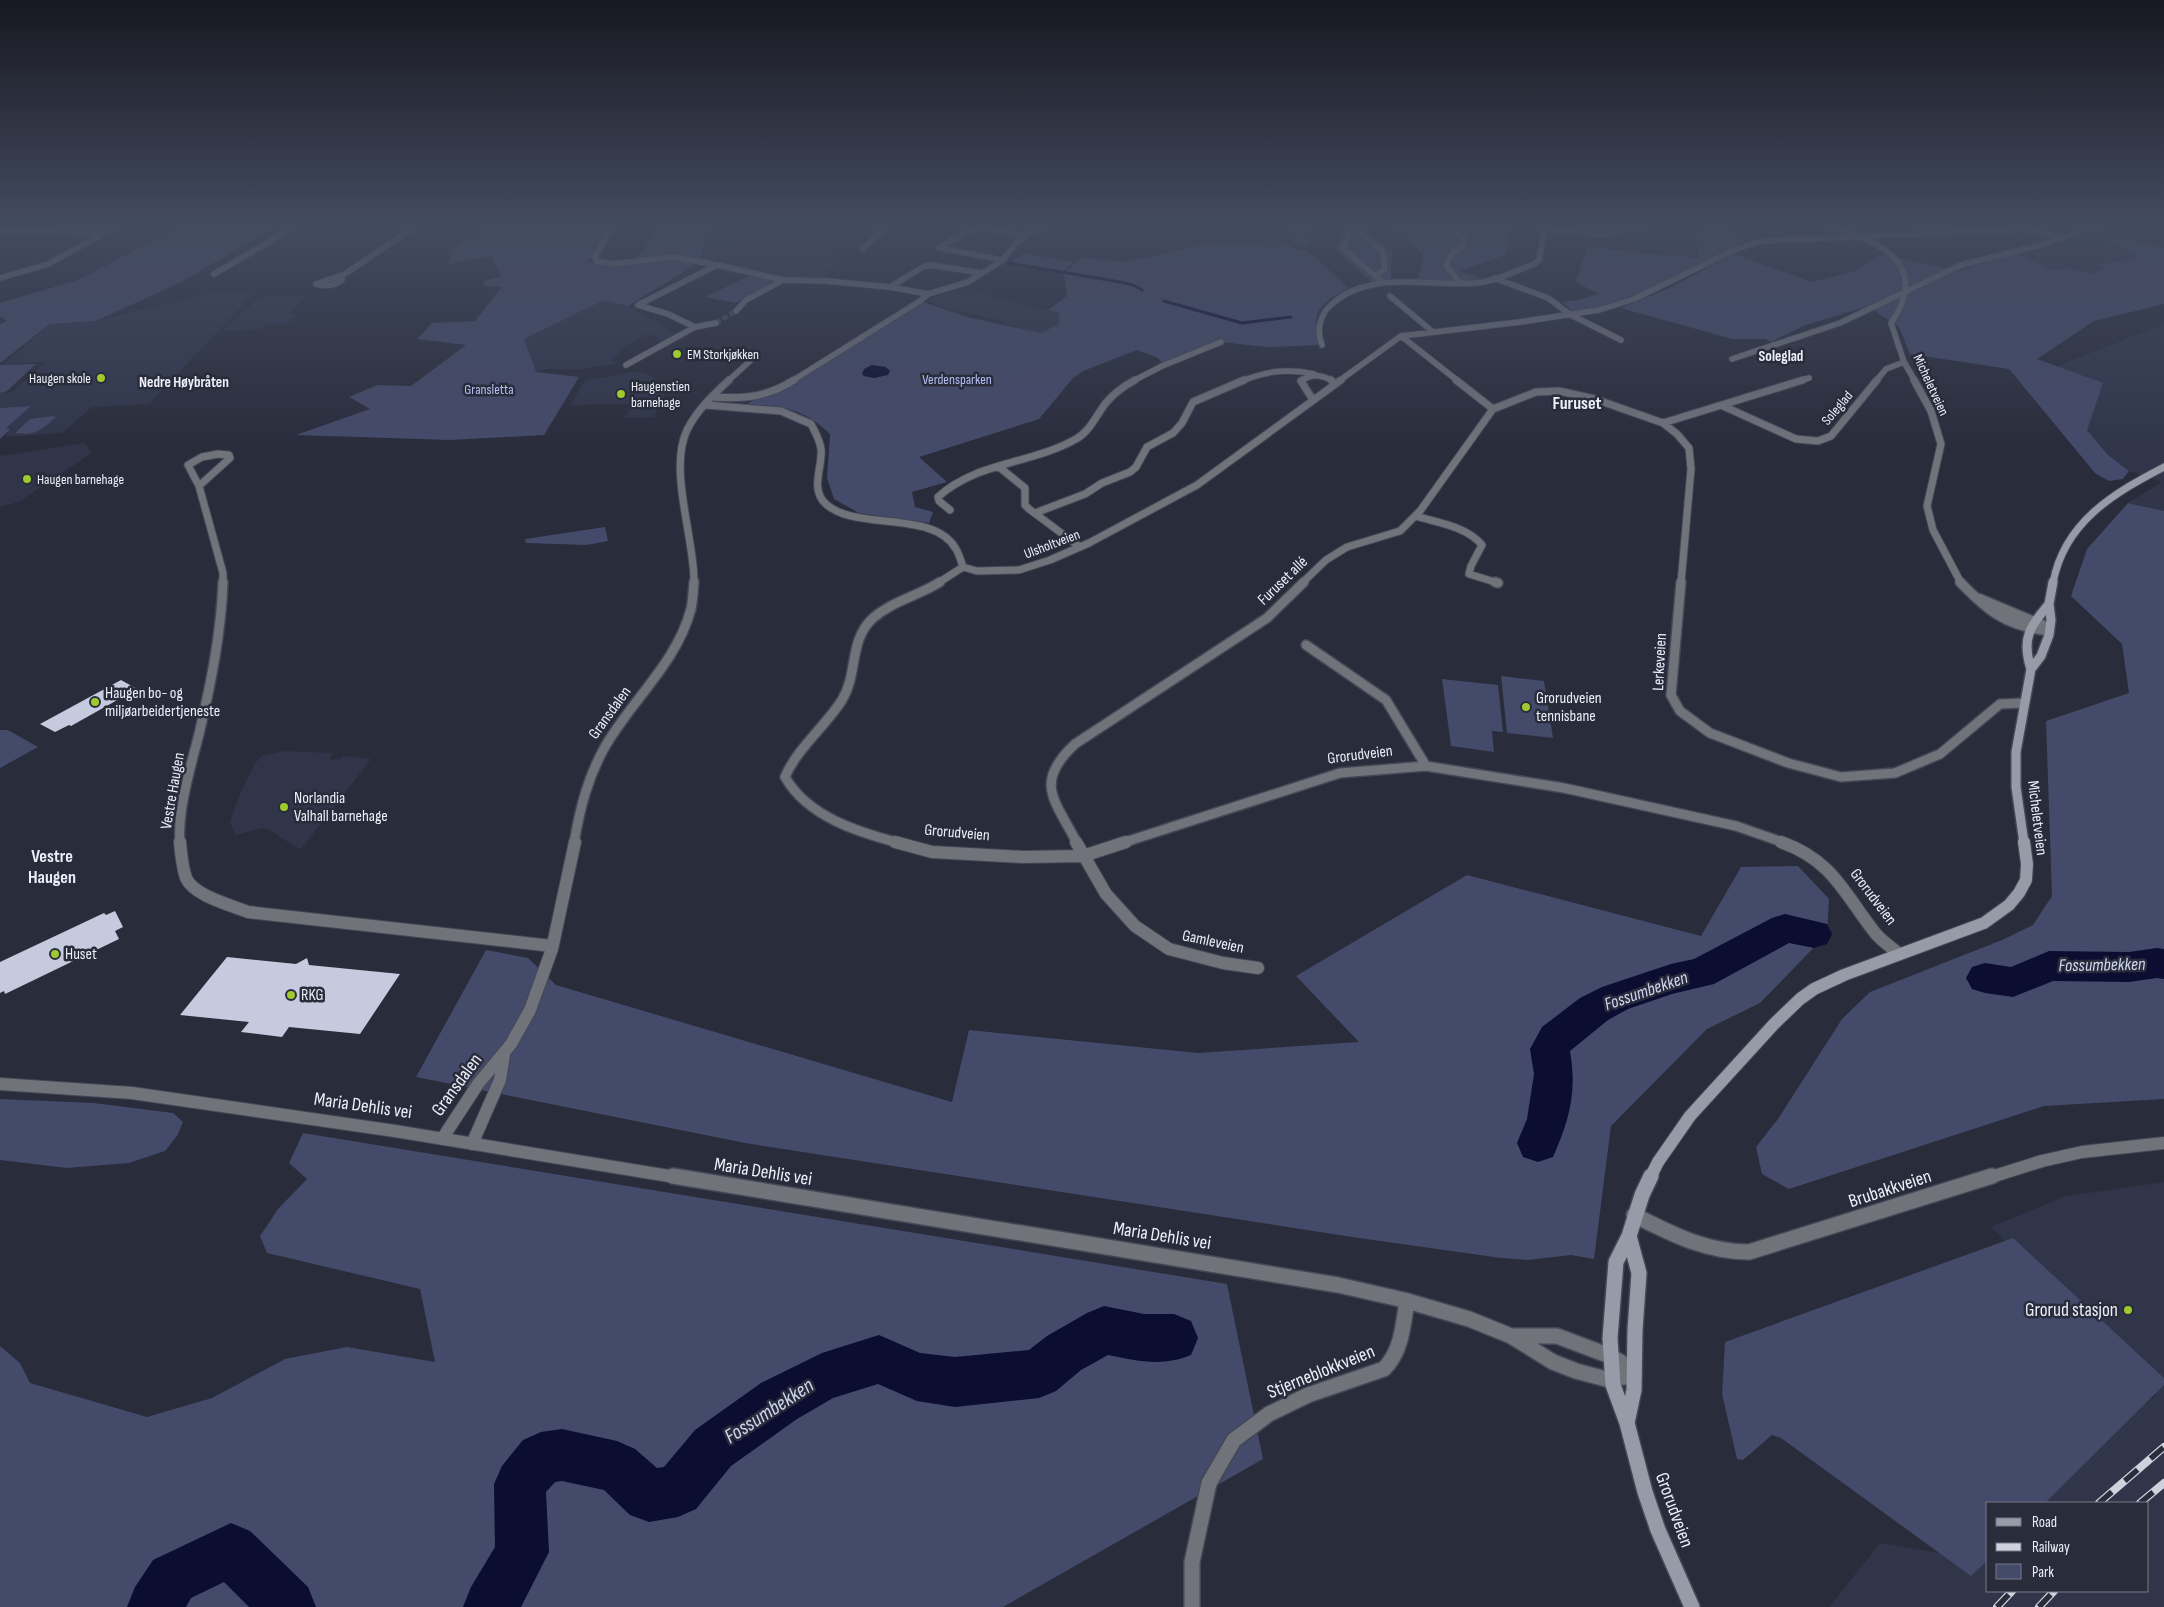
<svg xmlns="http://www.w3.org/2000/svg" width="2164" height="1607" font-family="'Sofia Sans Condensed',sans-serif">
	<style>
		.built { fill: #30354a }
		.green { fill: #444a69 }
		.water { fill: #0b0d31 }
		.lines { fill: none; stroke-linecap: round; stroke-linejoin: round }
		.stream { stroke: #0b0d31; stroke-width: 3 }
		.river { fill: #0b0d31; fill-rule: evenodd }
		.building { fill: #c5cade }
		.minor-tunnel { stroke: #464958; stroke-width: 5.5; stroke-dasharray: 5.5 2.5; stroke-linecap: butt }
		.minor-far4-casing { stroke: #444756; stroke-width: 7 }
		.minor-far3-casing { stroke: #444756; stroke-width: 9 }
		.minor-far2-casing { stroke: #444756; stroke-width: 12 }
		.minor-far1-casing { stroke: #444756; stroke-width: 14 }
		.minor-casing { stroke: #444756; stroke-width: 18 }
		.secondary-far3-casing { stroke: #444756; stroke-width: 9 }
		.secondary-far2-casing { stroke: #444756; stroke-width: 12 }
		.secondary-far1-casing { stroke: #444756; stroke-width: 14 }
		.secondary-casing { stroke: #444756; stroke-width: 18 }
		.minor-far4 { stroke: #71737b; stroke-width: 5.5 }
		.minor-far3 { stroke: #71737b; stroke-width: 7 }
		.minor-far2 { stroke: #71737b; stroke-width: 9 }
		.minor-far1 { stroke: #71737b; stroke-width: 12 }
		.minor { stroke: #71737b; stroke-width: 15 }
		.secondary-far3 { stroke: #979ba7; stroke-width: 7 }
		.secondary-far2 { stroke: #979ba7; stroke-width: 9 }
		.secondary-far1 { stroke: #979ba7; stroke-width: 12 }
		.secondary { stroke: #979ba7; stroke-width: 15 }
		.rail-casing { stroke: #cfd2dd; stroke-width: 8 }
		.rail { stroke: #292c3b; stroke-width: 5.5; stroke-dasharray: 17; stroke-linecap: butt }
		.poi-dot { fill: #9eca2f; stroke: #292c3b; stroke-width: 2 }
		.labels { text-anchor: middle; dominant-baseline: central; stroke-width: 5; stroke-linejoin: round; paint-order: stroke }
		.far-poi-label { font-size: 14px; fill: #eceff9; stroke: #292c3b; text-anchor: start }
		.far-park-label { font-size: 14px; fill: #b3bff6; stroke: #292c3b }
		.far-street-label { font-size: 14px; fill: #eceff9; stroke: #292c3b }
		.far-neighbourhood-label { font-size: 15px; font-weight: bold; fill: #eceff9; stroke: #292c3b }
		.street-label { font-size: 16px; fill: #eceff9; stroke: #292c3b }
		.poi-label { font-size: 16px; fill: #eceff9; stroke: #292c3b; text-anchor: start }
		.far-district-label { font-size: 18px; font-weight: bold; fill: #eceff9; stroke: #292c3b }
		.neighbourhood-label { font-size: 18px; font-weight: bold; fill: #eceff9; stroke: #292c3b }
		.water-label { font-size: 18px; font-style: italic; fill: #d0d7f3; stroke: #292c3b }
		.near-street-label { font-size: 19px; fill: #eceff9; stroke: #292c3b }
		.near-poi-label { font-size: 19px; fill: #eceff9; stroke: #292c3b; text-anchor: end }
		.near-water-label { font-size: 21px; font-style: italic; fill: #d0d7f3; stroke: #292c3b }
	</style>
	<rect width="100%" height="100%" fill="#292c3b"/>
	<!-- built -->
	<path class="built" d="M1713,231l3,16 -17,9 -67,-7 -2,-10 34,2 19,-6z
		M2091,231l4,5 47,21 -42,8 8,3 -18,6 -24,-6 -13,3 -36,-18 53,-13z
		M705,240l78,8 8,-3 42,4 2,8 6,1 -21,21 -38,-1 -81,-17z
		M959,291l11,6 6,-4 83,20v11l-18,10 -37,-10 -1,-3 -56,-13 -10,-3 -7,-6 17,-7z
		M255,292l-106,112 -57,3 -30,26 -58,4 9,-9h-13v-35l12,-1 34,-30 -42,2 46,-40 46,-3 113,-27z
		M306,296l-17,18h9l-11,10 -22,1 -4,4 -39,2 38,-34z
		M604,300l24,6 48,28 -14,9 -7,-3 4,-3 -11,-3 -30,16 4,2 -10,6v3l8,2 -39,6h-35l-10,3 -12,-33z
		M2164,324v187l-36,-8 34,-21 -33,-11 -21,-16 -21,-25 -32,-63z
		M639,372l11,3 17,16 -13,26 -29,1 7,-14 -62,1 15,-24 40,-8z
		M85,443l7,10 -73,49 -19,5v-51z
		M284,751l48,2 -2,7 10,-1 3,-3 28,3 -69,89h-5l-27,-18 -8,-2 -26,7 -6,-13 9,-26 17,-34 6,-6z
		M2164,1182v425h-335l51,-64 73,12 35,-27v63h160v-88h-128l136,-108 -165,-168 75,-31z"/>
	<!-- green -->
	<path class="green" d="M187,223h95l-101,59 -85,39 -46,3 -50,39v-39l7,-3 -7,-5v-13l78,-23z
		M493,223h127l-34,40 50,-3 24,-37h60l-18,15 3,2 -4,21 -73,45 -24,-6 -80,39 12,33 43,5 -35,58 -94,5 -154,-5 74,-26 -21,-12 28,-12 34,1 55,-41 -49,-6 15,-16 43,-2 27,-34 -18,-1 -1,-5 18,-4 -10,-21 -42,8 2,-13z
		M1284,223h34l-5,3 -5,21 -13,-3 -11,-15z
		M1372,223h141l-7,30 -5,4 -42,14 23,8 -27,2 -37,-1 5,-23 -6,-9 -28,-21 -25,3 28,21 -1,29 -19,2 -36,-32 8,-19 19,-1z
		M1597,223h45l-38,11 -23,-3 18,-6z
		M1698,223h20l32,16c-58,27 -113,63 -177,73l-11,-10 16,-2 20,-6 -22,-12 11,-35 113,11 -6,-26 14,-2z
		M2094,232l70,16v56l-70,17 -57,38 66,24 -16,47 21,25 21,16 -6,8 -14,2 -14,-8 -86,-104 -99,-15 -11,-27 -31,-21 -65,20 -32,16 -6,-3h-33l-111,-31 51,-21 62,-33 78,28 41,-10 28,-18 77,17 59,-18 36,18 13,-3 24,6 17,-6 -8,-3 42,-8 -46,-22z
		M1282,241l11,8 13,1 43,38c-29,15 -41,25 -27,57l-55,2 -46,-5 -57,24 -6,-8 -21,-8 -54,21 -10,7 -34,41 -120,38 28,25 -35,10 3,15 18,5 -4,11 -70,-10 -25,-14 -7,-21 3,-44c-28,-27 -47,-27 -83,-30l173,-103 47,16 74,16 18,-9v-11l-11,-3 19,-14 -3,-22 17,-17 40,5 30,-5 43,-11 31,-4z
		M1024,253l49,9 -10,11 -53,-10z
		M753,274l21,6 -1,3 -38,20 -30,-6z
		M36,364l-29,27 -7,2v-28z
		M31,406l-25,22 5,1 -11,10v-31z
		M52,416l4,1c-14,13 -21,19 -41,16l15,-14z
		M2128,503l36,8v588l-120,7 -255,83 -27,-15 -6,-27 22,-28 64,-100 28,-27 132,-52 31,-15 19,-29 -6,-175 83,-28 -7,-49 -51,-48 16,-47z
		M605,527l3,14 -21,4 -61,-2 -1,-4z
		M1501,676l43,5 9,57 -46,-5z
		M1442,679l56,6 5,47 -11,-1 2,21 -43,-6z
		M0,730h8l30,17 -38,21z
		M1798,866l31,33 -2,35 -67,69 -53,26 -96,97 -17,133 -23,-4 -43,5 -27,-2 -149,-21 -607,-94 -329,-66 70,-127 42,8 28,27 396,117 17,-72 229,23 161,-11 -63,-66 171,-101 234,61 40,-69z
		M0,1099l94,4 79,10 10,9 -6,14 -12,15 -36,12 -62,5 -67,-8z
		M303,1133l924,151 36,175 -260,148h-1003v-261l20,17 10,20 117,34 65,-19 73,-39 62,-12 88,15 -15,-73 -153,-36 -7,-17 18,-27 29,-30 -18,-16z
		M2013,1238l151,140v7l-119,118h-57v57l-17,16 -190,-138 -9,-3 -29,25 -6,-1 -15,-65 3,-52z"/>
	<!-- water -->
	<path class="water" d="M872,365l14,2 4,4 -2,4 -14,3 -10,-2 -2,-2 2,-5z"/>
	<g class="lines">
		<!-- stream -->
		<path class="stream" d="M1009,263l111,19 13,3 9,5
			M1164,301l78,22 49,-6"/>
		<!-- river -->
		<path class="river" d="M1785,914l42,10 5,10 -5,10 -13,4 -25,-5 -75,41 -42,10 -44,15 -20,11 -38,31c7,40 0,68 -17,106l-15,5 -15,-5 -6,-14 10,-24 7,-45 -4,-25 12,-22 38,-29 22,-11 69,-23 23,-5 78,-41z
			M2157,948l7,1v30l-7,-1 -28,4 -76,-1 -40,16 -28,-4 -13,-4 -6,-11 6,-11 13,-4 26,4 38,-16 80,1z
			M1104,1306l40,8h30l17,7 7,17 -7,17c-29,12 -53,6 -83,0l-27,15 -25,21 -17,7 -84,9 -38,-6 -39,-17 -45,14 -36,21 -66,47 -35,43 -18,8 -29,5 -19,-7 -26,-25 -42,-9 -7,1 -9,10 3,60 -28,55h-58l8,-20 24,-40 -1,-63 8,-18 21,-26 18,-8 21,-3 55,12 18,8 22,19 7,-1 31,-37 66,-47 61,-30 57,-18 41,18 35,4 74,-7 18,-14 40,-23z
			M231,1523l19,8 58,56 8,20h-67l-25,-25 -33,16 -5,9h-59l8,-20 18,-27z"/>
	</g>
	<!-- building -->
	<path class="building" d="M121,680l16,9 -66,37 -2,-1 -14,7 -15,-8z
		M115,911l8,16 -8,4 4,8 -114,55 -1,-3 -4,2v-31l104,-49 2,2z
		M227,957l69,7 11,-6 2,7 91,9 -40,60 -71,-7 -7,10 -41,-5 8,-10 -69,-7z"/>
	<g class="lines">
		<!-- minor-tunnel -->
		<path class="minor-tunnel" d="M716,323l20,-12"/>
		<defs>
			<path id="minor-far4" d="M615,223l-3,2 -17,32 1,4 17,3 60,-7 44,8
				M1369,223l-20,8 -6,18 40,33
				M1415,223l30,2 27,-2
				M1524,223l22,3
				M1823,223c49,16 111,37 68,100l13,39 11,19
				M1445,225l20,15 -2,6 -11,7 -6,12 14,18
				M2019,227l43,11
				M1354,229l28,21 3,19 -10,7
				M1545,229l61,6 44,-12
				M0,231l101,2
				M939,248c40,-25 42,-22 87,-12
				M939,248l64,12
				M863,249l26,-26
				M214,274l87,-51
				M342,275v5c-8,6 -16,7 -26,4l29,-10 75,-51
				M0,278l48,-14 75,-41
				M1494,278l54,20 23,17 50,25
				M890,287l33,-20 7,-2 52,8
				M1390,296l43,36
				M736,311l10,-11 37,-20
				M695,327l-27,-13 -30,-9 79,-40 66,15 43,1 64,6 38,7 40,-12 35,-22 13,-17 29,-20
				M1401,336l57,45
				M1322,345c-6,-15 -2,-31 10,-41 39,-35 97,-17 144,-21 20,-2 39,-12 58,-19l5,-4 6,-31 4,-6
				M1732,359l108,-36 121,-58 84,-21 48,-18 17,-3
				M626,365l69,-38 21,-4
				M728,381l22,-20
				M792,381l128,-80 8,-7
				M1133,381l29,-15 59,-24
				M1242,381c24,-10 46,-13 72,-7
				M1301,381c11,-8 21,-6 32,0
				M1339,381l62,-45 119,-14 79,-12 35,-11 98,-48 28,-10 264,-12
				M1799,381l10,-3
				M1876,381l10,-12 18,-7"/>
			<path id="minor-far3" d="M1303,380l-2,1 12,19
				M1331,380l3,4
				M1914,380l17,31 10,33 -14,62 6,24 28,53
				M714,397c32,2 53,0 80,-17
				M706,405l75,6 30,13c4,8 9,16 10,25 2,16 -10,37 2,52 27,32 110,7 133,48 3,5 5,12 7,18l14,4 42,-1 31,-10 39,-17 108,-58 144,-105
				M1723,406l73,33 22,2 13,-5 46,-56
				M1493,409l43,-17 23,-1 36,8 68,24 14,11 12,14 2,21 -10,114
				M1663,423l140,-43
				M218,454l11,1 1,3 -31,28 -11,-21 14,-8z
				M999,467l26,21v17l4,4 51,38
				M199,486l24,87v10
				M950,510l-11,-9 -1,-4c38,-35 94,-33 138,-58 14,-8 20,-23 29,-35 8,-10 19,-18 30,-24
				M1035,513l50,-19 17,-11 28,-11 6,-5 11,-20 26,-14 9,-10 11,-21 51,-22
				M1416,516c22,7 50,10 66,29l-11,21 -2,8 29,9
				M694,583c1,-43 -26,-113 -7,-153 10,-20 26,-35 42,-50
				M938,583l25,-16
				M1302,583l24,-23 21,-13 53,-16 20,-20 73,-102 -37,-29"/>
			<path id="minor-far2" d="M1495,582l3,1
				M1681,582l-10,113 9,16 30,22 78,30 53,14 54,-4 45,-19 60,-50 24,-1
				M1960,582c29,30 46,44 89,49
				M1978,598l65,27
				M1306,645l80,55 40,66
				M180,843c-3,-32 11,-77 19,-109 12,-51 22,-100 24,-152
				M574,843c6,-35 14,-67 32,-98 27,-46 71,-83 85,-136 2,-9 2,-18 3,-27
				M899,843c-41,-11 -91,-26 -114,-66 13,-30 40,-50 57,-77 16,-26 7,-59 30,-81 20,-18 46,-23 68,-37
				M1077,843c-22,-43 -44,-60 -2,-99l192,-126 37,-36
				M1122,843l218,-70 86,-7 138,22 172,38 49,17"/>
			<path id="minor-far1" d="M180,842c1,12 2,24 6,36 8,18 45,27 62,34l304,34
				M895,842l37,10 91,5 60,-1 43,-14
				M1076,842l30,52 29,32 34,23 54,14 35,5
				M1781,842c53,19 63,52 95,92 6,7 16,14 23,20
				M0,1084l132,9 263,38 286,47
				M442,1139l36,-55 33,-40 19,-34 22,-61 23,-107
				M472,1144l28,-64 4,-25
				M1988,1178l54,-17 40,-9 82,-9"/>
			<path id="minor" d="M673,1176l665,109 66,15 65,19 42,17 42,26 23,9 30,8 28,-3 -12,-13 -12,-7 -53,-20h-45
				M1634,1215c38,19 72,37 115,37l243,-76
				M1192,1607v-45l17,-79 25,-43 35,-26 39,-19 76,-26c18,-18 19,-44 23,-68"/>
			<path id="secondary-far3" d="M2053,583c11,-61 61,-90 111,-116"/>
			<path id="secondary-far2" d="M2031,669c-10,-31 -1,-42 18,-65
				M2024,843l-8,-56v-35l15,-83 10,-13 8,-21 2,-15 -2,-16 4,-22"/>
			<path id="secondary-far1" d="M1650,1178l8,-16 32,-46 84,-92 26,-25 14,-10 30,-14 140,-52 25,-18 10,-12 7,-13 1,-16 -3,-22"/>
			<path id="secondary" d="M1651,1176l-9,19 -13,41 -13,26 -6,76 3,47 14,38 18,69 13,38 34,77
				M1627,1423l7,-33 1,-60 4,-57 -10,-37"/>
		</defs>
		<!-- minor-far4 casing -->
		<use href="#minor-far4" class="minor-far4-casing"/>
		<!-- minor-far3 casing -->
		<use href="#minor-far3" class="minor-far3-casing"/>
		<!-- minor-far2 casing -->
		<use href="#minor-far2" class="minor-far2-casing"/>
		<!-- minor-far1 casing -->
		<use href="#minor-far1" class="minor-far1-casing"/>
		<!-- minor casing -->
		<use href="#minor" class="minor-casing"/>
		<!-- secondary-far3 casing -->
		<use href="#secondary-far3" class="secondary-far3-casing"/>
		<!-- secondary-far2 casing -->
		<use href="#secondary-far2" class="secondary-far2-casing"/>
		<!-- secondary-far1 casing -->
		<use href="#secondary-far1" class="secondary-far1-casing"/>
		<!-- secondary casing -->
		<use href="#secondary" class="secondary-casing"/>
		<!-- minor-far4 -->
		<use href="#minor-far4" class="minor-far4"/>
		<!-- minor-far3 -->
		<use href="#minor-far3" class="minor-far3"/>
		<!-- minor-far2 -->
		<use href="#minor-far2" class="minor-far2"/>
		<!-- minor-far1 -->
		<use href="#minor-far1" class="minor-far1"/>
		<!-- minor -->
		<use href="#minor" class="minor"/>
		<!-- secondary-far3 -->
		<use href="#secondary-far3" class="secondary-far3"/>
		<!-- secondary-far2 -->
		<use href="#secondary-far2" class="secondary-far2"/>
		<!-- secondary-far1 -->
		<use href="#secondary-far1" class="secondary-far1"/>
		<!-- secondary -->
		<use href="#secondary" class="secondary"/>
		<defs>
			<path id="rail" d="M2099,1503l65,-56
				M2140,1503l24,-20
				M1997,1607l15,-16
				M2039,1607l15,-16"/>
		</defs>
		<!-- rail casing -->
		<use href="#rail" class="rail-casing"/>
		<!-- rail -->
		<use href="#rail" class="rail"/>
	</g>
	<!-- sky -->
	<linearGradient id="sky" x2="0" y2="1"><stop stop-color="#171820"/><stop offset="0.5" stop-color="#434b60"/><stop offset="1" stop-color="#434b60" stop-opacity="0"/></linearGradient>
	<rect width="2164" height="448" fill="url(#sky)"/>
	<!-- markers -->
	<g class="poi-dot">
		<circle cx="677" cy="354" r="5"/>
		<circle cx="101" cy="378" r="5"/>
		<circle cx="621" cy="394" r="5"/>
		<circle cx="27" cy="479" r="5"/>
		<circle cx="95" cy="702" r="5"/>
		<circle cx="1526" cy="707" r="5"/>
		<circle cx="284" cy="807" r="5"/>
		<circle cx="55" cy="954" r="5"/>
		<circle cx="291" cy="995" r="5"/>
		<circle cx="2128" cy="1310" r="5"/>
	</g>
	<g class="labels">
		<!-- far-poi labels -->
		<g class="far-poi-label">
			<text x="687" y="354">EM Storkjøkken</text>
			<text x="91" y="378" text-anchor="end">Haugen skole</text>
			<text x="631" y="386">Haugenstien<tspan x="631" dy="16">barnehage</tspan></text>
			<text x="37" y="479">Haugen barnehage</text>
		</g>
		<!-- far-park labels -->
		<g class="far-park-label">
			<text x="957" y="379">Verdensparken</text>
			<text x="489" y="389">Gransletta</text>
		</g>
		<!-- far-street labels -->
		<g class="far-street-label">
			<text transform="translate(1931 385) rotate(65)">Micheletveien</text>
			<text transform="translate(1837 408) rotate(-50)">Soleglad</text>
			<text transform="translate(1052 544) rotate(-21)">Ulsholtveien</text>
		</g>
		<!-- far-neighbourhood labels -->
		<g class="far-neighbourhood-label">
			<text x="1781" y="356">Soleglad</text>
			<text x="184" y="382">Nedre Høybråten</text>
		</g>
		<!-- street labels -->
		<g class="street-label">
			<text transform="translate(1283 581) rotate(-44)">Furuset allé</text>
			<text transform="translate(1660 662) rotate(-87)">Lerkeveien</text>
			<text transform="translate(610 713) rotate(-54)">Gransdalen</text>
			<text transform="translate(1360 755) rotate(-7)">Grorudveien</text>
			<text transform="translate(173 791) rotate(-80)">Vestre Haugen</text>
			<text transform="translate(2037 818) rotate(83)">Micheletveien</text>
			<text transform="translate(957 833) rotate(5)">Grorudveien</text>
			<text transform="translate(1873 897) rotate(53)">Grorudveien</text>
			<text transform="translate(1213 942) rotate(12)">Gamleveien</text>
		</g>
		<!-- poi labels -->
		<g class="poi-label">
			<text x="105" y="693">Haugen bo- og<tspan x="105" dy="18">miljøarbeidertjeneste</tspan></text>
			<text x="1536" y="698">Grorudveien<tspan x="1536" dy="18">tennisbane</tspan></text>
			<text x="294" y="798">Norlandia<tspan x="294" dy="18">Valhall barnehage</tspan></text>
			<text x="65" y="954">Huset</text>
			<text x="301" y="995">RKG</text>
		</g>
		<!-- far-district labels -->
		<g class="far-district-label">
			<text x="1577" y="403">Furuset</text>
		</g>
		<!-- neighbourhood labels -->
		<g class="neighbourhood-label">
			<text x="52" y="856">Vestre<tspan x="52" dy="21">Haugen</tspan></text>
		</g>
		<!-- water labels -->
		<g class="water-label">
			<text transform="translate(2102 965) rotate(-1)">Fossumbekken</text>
			<text transform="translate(1646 991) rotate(-19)">Fossumbekken</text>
		</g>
		<!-- near-street labels -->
		<g class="near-street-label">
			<text transform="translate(457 1085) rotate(-54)">Gransdalen</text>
			<text transform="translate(363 1106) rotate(8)">Maria Dehlis vei</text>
			<text transform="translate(763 1172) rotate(9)">Maria Dehlis vei</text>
			<text transform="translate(1890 1189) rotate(-18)">Brubakkveien</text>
			<text transform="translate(1162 1236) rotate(9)">Maria Dehlis vei</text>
			<text transform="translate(1321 1372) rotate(-22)">Stjerneblokkveien</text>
			<text transform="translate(1674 1510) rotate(70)">Grorudveien</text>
		</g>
		<!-- near-poi labels -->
		<g class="near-poi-label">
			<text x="2118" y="1310">Grorud stasjon</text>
		</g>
		<!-- near-water labels -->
		<g class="near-water-label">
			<text transform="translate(769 1411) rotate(-33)">Fossumbekken</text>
		</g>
	</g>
	<!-- legend -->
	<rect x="1986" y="1502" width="162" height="90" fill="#292c3b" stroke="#777a87"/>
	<rect x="1996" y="1518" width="25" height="8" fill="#979ba7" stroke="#777a87"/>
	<text x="2032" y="1527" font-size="15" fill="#eceff9">Road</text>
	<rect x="1996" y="1543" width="25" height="8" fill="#cfd2dd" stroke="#777a87"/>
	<text x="2032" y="1552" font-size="15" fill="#eceff9">Railway</text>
	<rect x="1996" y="1564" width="25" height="15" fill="#444a69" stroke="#777a87"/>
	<text x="2032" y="1577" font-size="15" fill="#eceff9">Park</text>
</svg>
